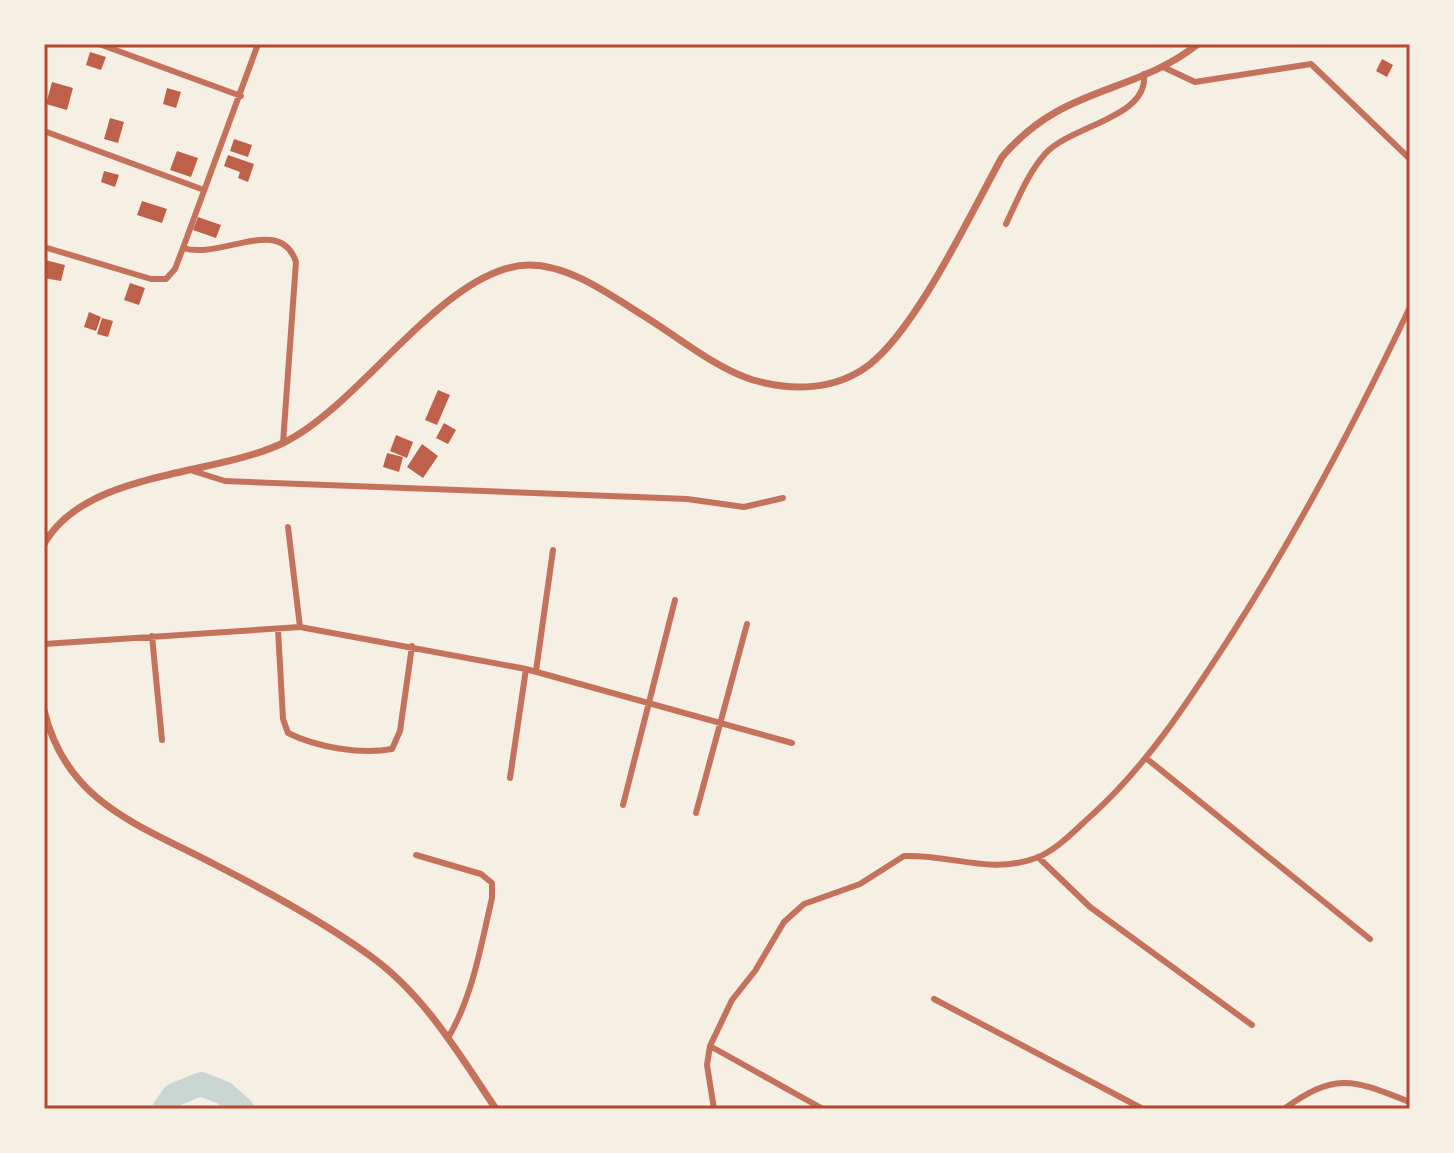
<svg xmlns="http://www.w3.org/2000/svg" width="1454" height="1153" font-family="Figtree,sans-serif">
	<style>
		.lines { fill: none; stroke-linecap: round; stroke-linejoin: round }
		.river { stroke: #c9d6d2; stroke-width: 24 }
		.building { fill: #bf614a }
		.minor { stroke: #c5725c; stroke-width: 6 }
		.tertiary { stroke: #c5725c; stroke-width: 7 }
		.neatline { fill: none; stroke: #b5482f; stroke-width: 3 }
	</style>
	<rect width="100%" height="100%" fill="#f6efe4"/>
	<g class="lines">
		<!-- river -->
		<path class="river" d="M164,1109l10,-14 27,-11 23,9 18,16"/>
	</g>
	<!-- building -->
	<path class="building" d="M90,52l16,5 -5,13 -15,-5z
		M1382,59l11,6 -6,12 -11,-6z
		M52,82l21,6 -6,22 -21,-6z
		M167,88l14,4 -5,16 -13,-4z
		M110,118l14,4 -6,21 -14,-4z
		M234,139l18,6 -4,12 -18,-6z
		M177,151l21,7 -7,19 -21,-7z
		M228,155l26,9 -6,18 -10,-4 2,-6 -16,-6z
		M104,171l15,4 -4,12 -14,-5z
		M142,201l25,8 -5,14 -25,-8z
		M198,217l23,8 -5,13 -23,-8z
		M45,260l20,5 -4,16 -17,-3z
		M130,283l15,5 -6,17 -15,-5z
		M89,312l12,5 -5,14 -12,-4z
		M102,318l11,3 -5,16 -11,-3z
		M438,390l12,5 -13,30 -12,-5z
		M444,423l12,7 -8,14 -12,-6z
		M396,435l17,7 -6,16 -17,-7z
		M422,444l16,12 -15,22 -16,-11z
		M387,453l16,4 -4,15 -16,-5z"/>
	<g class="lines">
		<!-- minor -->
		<path class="minor" d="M99,44l142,52
			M1163,67l32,15 116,-18 99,95
			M44,131l160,59
			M1006,224c11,-23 22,-51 39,-70 26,-29 104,-36 99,-80
			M44,247l107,32h15l9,-10 8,-21 75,-204
			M183,248c39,12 97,-34 113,14l-13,181
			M193,471l32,10 462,18 57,8 39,-9
			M288,527l12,100
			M278,629l5,90 5,14c28,14 73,22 104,16l8,-18 12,-85
			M152,636l10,104
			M44,644l256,-17 226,42 266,74
			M536,671l17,-121
			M1146,758l224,181
			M510,778l16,-109
			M623,805l52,-205
			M696,813l51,-189
			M416,855l65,19 11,9v15c-11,47 -19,98 -44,140
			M1038,857l52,50 162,118
			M934,999l209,110
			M710,1046l113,63
			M714,1109l-7,-44 3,-19 22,-46 23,-29 29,-49 20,-18 56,-20 44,-28c46,-2 86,19 132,2 21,-8 40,-29 57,-44 56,-51 96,-114 137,-177 68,-106 126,-216 180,-330
			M1284,1109c53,-38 69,-29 126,-7"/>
		<!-- tertiary -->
		<path class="tertiary" d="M44,544c42,-74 168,-67 239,-101 78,-37 162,-177 246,-178 41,0 81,30 115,51 34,21 71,52 109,64 39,11 82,11 116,-15 48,-37 102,-152 133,-208 62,-73 130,-61 196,-113
			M44,710c22,92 93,114 168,153 53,27 109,57 157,92 55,39 90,99 127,154"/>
	</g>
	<!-- border -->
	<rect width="1454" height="1153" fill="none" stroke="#f6efe4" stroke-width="92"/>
	<rect x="46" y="46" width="1362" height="1061" class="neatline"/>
</svg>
